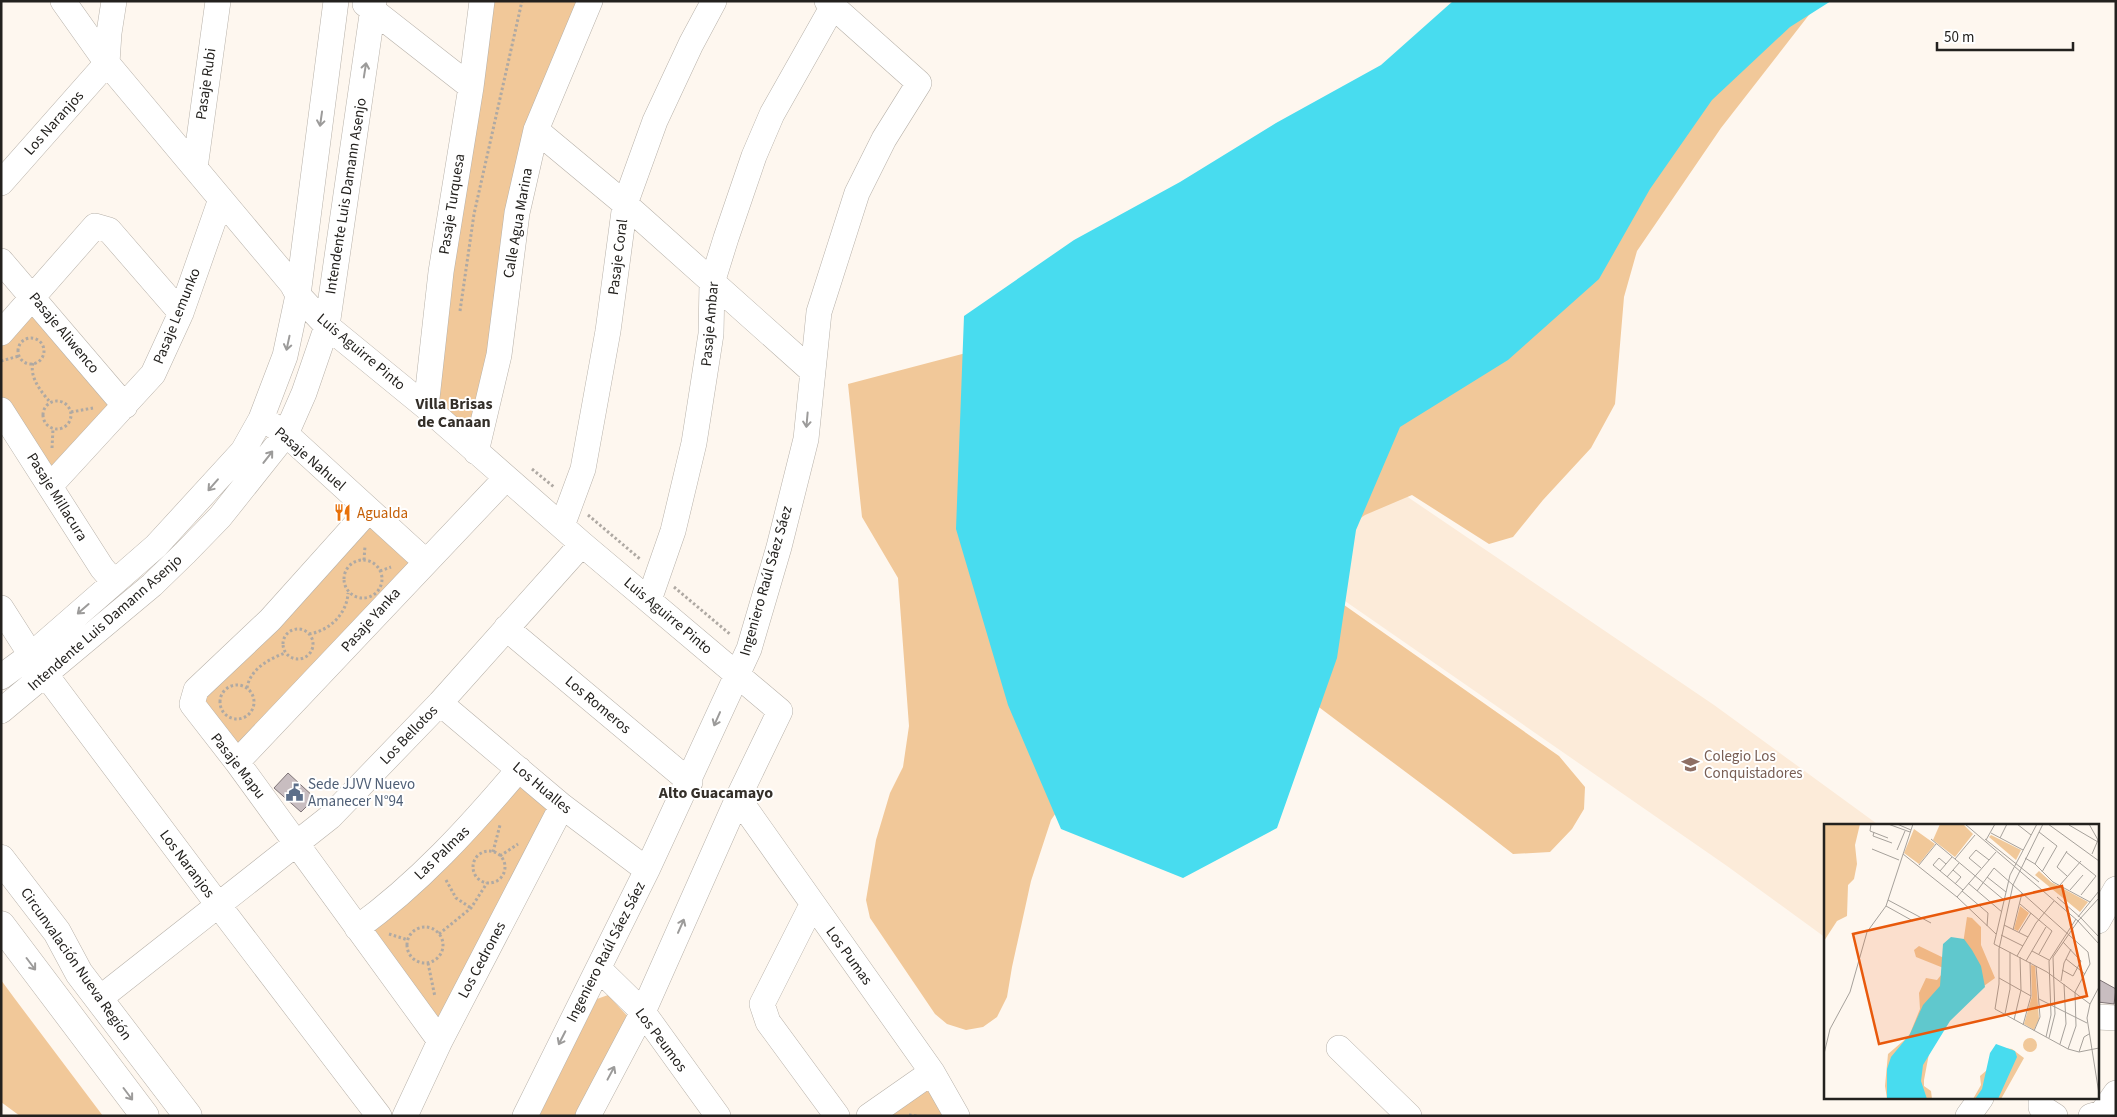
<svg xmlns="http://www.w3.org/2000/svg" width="2117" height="1117" font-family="'Source Sans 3',sans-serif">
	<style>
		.education { fill: #fcebd9 }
		.green { fill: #f1c899 }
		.water { fill: #48dcef }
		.building { fill: #c8bdc0; stroke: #7e7477 }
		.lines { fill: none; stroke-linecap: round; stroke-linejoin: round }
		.minor-casing { stroke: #b7b1a9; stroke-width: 26 }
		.major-casing { stroke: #b7b1a9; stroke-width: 29 }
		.path { stroke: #afa9a3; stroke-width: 3; stroke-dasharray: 2.5 2.5; stroke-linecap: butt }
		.minor { stroke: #fff; stroke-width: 25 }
		.major { stroke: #fff; stroke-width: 28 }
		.oneway { stroke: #9c9b9a }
		.labels { text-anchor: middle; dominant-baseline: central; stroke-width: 4; stroke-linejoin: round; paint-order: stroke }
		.street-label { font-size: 15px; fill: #23211e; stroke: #fff }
		.food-label { font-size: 15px; fill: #c56008; stroke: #fff; text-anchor: start }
		.education-label { font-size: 15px; fill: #785e54; stroke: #fff; text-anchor: start }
		.service-label { font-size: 15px; fill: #4e5e75; stroke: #fff; text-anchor: start }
		.neighbourhood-label { font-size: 16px; font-weight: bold; fill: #342f29; stroke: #fff }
		.inset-road { fill: none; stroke: #a6a19b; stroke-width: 1 }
		.view { fill: #e8590c; fill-opacity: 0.15; stroke: #e8590c; stroke-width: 2.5 }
		.inset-edge { fill: none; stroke: #23211e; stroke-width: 2.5 }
	</style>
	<rect width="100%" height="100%" fill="#fef7ef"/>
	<!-- education -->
	<path class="education" d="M1390,485l324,220 166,121h-54v112l-99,-72 -421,-292z"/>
	<!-- green -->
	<path class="green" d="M490,1h92l-95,352 -14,71 -11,3 -26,-28z
		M1812,11l-91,117 -84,123 -13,46 -9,107 -24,44 -48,52 -30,37 -24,7 -77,-49 -47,20 -26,18 -39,41 259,182 26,31 -1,22 -12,20 -22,23 -37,2c-77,-61 -157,-118 -235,-178l-201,106 -26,38 -20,61 -19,86 -5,30 -10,20 -14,10 -17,3 -19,-6 -12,-10 -65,-96 -4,-18 10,-60 14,-47 13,-26 6,-41 -11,-148 -36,-61 -14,-133 137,-36z
		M30,309l88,99 -62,64 -55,-70v-63z
		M368,519l46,41 -180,191 -34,-59z
		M519,782l35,27 -108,212 -15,-3 -61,-86z
		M1,980l14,19 88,117h-83l-19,-14z
		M608,995l22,24 -49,97h-42l58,-117z
		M924,1086l27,30h-72z"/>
	<!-- water -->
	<path class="water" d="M1453,1h378l-41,26 -78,73 -62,89 -51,90 -91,81 -108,67 -44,103 -19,128 -60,170 -94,50 -122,-49 -53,-124 -52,-176 8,-213 110,-76 106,-58 96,-59 105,-58z"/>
	<!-- building -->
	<path class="building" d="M288,773l27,25 -14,14 -27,-24z
		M2098,979l18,10 -2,15 -16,-2z"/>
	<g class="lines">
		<defs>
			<path id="minor" d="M63,1l44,62 185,221 6,11 29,31 99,81 156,137 198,167 -42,87 -95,214 -55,104
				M365,4l106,83
				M536,130l89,74 187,167
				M195,168l23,-167
				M1,183l106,-120 2,-30 5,-32
				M1,261l124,145
				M1,333l94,-107 14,4 72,83
				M426,407l15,-135 30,-185 11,-86
				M1,410l101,158 12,14
				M272,425l14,9 139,127
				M476,452l23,-97 18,-142 19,-83 54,-129
				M50,486l103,-112 28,-61 40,-114
				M368,511l-98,109 -74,70 -4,14 45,58 203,279
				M562,526l21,-57 25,-138 17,-127 30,-83 36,-77 23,-43
				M649,600l24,-69 21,-88 17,-109 1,-51 14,-45 28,-82 18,-42 61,-108
				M1,608l30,47 188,251 160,210
				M506,628l184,154
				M1,677l30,-22 125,-109 87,-95 18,-32 24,-63 13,-61 38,-294
				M440,703l122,103 85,64
				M1,711l151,-126 33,-32 35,-36 66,-83 18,-41 23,-67 47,-325
				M237,762l269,-284
				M738,798l194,274 25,44
				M812,905l-50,99 6,18 69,94
				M2098,921l18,-32
				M357,928c61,-44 113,-101 162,-159
				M599,969l44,43 75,104
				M99,999l231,-182 110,-114 142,-159
				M2098,1017l18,1
				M1339,1048l70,68
				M2041,1098v9l14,9
				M405,1116l35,-75 122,-235
				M525,1116l122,-246 102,-221 30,-102 27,-108 13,-127 38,-119 27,-54 35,-56 -92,-82
				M869,1116l63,-44
				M1968,1116l13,-18
				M2091,1116l11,-3 14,-20"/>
			<path id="major" d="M1,859l56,73 22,41 109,143
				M1,925l144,191"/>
		</defs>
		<!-- minor casing -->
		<use href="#minor" class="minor-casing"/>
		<!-- major casing -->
		<use href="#major" class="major-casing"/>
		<!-- path -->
		<path class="path" d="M460,311l14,-97 48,-213
			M18 351a13 13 0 1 1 26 0a13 13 0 1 1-26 0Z
			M1,361l18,-5
			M33,363c-4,14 9,30 17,39
			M43 415a14 14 0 1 1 28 0a14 14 0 1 1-28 0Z
			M71,412l22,-4
			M52,448l1,-19
			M532,469l22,18
			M588,515l52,44
			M344 579a19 19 0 1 1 38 0a19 19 0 1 1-38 0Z
			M364,560l1,-14
			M380,571l11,-4
			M674,587l57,48
			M283 644a15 15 0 1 1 30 0a15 15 0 1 1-30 0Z
			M309,634c20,-3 38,-20 39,-41
			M220 702a17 17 0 1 1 34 0a17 17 0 1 1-34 0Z
			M247,688c3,-19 22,-29 38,-35
			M473 867a16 16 0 1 1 32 0a16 16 0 1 1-32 0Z
			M493,852l7,-27
			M500,856l18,-12
			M446,880l10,18 15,10
			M407 945a18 18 0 1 1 36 0a18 18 0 1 1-36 0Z
			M389,934l19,6
			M439,934l32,-26 16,-25
			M428,963l7,34
			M909,1115l8,1"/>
		<!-- minor -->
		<use href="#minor" class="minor"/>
		<!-- major -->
		<use href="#major" class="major"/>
	</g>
	<!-- one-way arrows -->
	<defs><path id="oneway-shaft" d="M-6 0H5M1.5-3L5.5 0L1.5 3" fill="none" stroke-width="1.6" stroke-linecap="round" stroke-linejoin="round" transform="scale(1.25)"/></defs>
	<g class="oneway">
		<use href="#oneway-shaft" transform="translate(365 70) rotate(-81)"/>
		<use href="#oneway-shaft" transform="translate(321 119) rotate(98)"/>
		<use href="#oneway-shaft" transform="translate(288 343) rotate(102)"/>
		<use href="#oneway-shaft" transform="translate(807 420) rotate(95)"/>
		<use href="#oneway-shaft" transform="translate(268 457) rotate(-52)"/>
		<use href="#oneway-shaft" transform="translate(213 485) rotate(131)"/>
		<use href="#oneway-shaft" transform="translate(83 609) rotate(139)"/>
		<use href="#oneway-shaft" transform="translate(717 719) rotate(114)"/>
		<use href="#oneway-shaft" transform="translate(681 926) rotate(-66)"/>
		<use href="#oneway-shaft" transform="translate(31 964) rotate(53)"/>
		<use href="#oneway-shaft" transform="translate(562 1038) rotate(117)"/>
		<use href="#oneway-shaft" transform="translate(611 1073) rotate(-62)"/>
		<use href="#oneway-shaft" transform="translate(128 1094) rotate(53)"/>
	</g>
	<!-- icons -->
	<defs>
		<symbol id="restaurant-bare" viewBox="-9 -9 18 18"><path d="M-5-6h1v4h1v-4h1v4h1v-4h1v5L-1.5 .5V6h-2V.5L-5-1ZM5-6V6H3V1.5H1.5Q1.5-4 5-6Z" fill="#e8710a" stroke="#fff" stroke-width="2.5" paint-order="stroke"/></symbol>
		<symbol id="school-bare" viewBox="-9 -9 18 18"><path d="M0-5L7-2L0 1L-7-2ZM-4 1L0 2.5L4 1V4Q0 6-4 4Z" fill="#8d6e63" stroke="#fff" stroke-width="2.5" paint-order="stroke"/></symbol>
		<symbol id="civic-bare" viewBox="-9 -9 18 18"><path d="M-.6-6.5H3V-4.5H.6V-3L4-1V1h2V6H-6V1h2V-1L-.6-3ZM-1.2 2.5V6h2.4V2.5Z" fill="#5c6f8a" stroke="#fff" stroke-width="2.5" paint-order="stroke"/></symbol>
	</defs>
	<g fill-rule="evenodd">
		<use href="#restaurant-bare" x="330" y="500" width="25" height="25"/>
		<use href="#school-bare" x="1678" y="752" width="25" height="25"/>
		<use href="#civic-bare" x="282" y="780" width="25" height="25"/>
	</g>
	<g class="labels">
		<!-- street labels -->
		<g class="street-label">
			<text transform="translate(206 84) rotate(-82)">Pasaje Rubi</text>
			<text transform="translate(54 123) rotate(-48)">Los Naranjos</text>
			<text transform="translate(346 196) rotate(-81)">Intendente Luis Damann Asenjo</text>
			<text transform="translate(452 204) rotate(-81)">Pasaje Turquesa</text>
			<text transform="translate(518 223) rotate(-80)">Calle Agua Marina</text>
			<text transform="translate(618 257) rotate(-83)">Pasaje Coral</text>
			<text transform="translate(177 316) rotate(-68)">Pasaje Lemunko</text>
			<text transform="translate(710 324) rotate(-85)">Pasaje Ambar</text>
			<text transform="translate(64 333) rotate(50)">Pasaje Aliwenco</text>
			<text transform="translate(361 352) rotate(40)">Luis Aguirre Pinto</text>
			<text transform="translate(310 459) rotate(41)">Pasaje Nahuel</text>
			<text transform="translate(57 497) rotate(58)">Pasaje Millacura</text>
			<text transform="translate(766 581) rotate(-74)">Ingeniero Raúl Sáez Sáez</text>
			<text transform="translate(668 616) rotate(40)">Luis Aguirre Pinto</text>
			<text transform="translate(371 620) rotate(-48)">Pasaje Yanka</text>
			<text transform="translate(105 623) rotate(-41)">Intendente Luis Damann Asenjo</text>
			<text transform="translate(598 705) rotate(40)">Los Romeros</text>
			<text transform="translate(409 735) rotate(-46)">Los Bellotos</text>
			<text transform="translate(238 766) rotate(52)">Pasaje Mapu</text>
			<text transform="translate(542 788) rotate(40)">Los Hualles</text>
			<text transform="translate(442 853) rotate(-44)">Las Palmas</text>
			<text transform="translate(187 864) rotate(53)">Los Naranjos</text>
			<text transform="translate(606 952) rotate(-63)">Ingeniero Raúl Sáez Sáez</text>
			<text transform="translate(849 956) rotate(54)">Los Pumas</text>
			<text transform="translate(482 960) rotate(-62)">Los Cedrones</text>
			<text transform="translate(76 964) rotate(55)">Circunvalación Nueva Región</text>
			<text transform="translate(661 1040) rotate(53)">Los Peumos</text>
		</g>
		<!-- food labels -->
		<g class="food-label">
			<text x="357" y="513">Agualda</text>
		</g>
		<!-- education labels -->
		<g class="education-label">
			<text x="1704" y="756">Colegio Los<tspan x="1704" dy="17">Conquistadores</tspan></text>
		</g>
		<!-- service labels -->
		<g class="service-label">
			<text x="308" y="784">Sede JJVV Nuevo<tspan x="308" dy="17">Amanecer N°94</tspan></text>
		</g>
		<!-- neighbourhood labels -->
		<g class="neighbourhood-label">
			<text x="454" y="404">Villa Brisas<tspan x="454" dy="18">de Canaan</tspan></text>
			<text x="716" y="793">Alto Guacamayo</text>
		</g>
	</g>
	<!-- overview -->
	<g transform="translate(1824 824)">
		<rect width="275" height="275" fill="#fef7ef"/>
		<path d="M0,0h36l-5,21 2,19 -3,15 -6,6 -1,31 -10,5 -13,20zM116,0h23l10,10 -18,23 -22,-17zM90,5l21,15 -16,20 -15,-11zM167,11l30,15 -5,10 -27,-23zM215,47l12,11 37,20 -8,10 -45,-37zM196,82l9,7 -11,18 -4,-2zM143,93l5,1 9,9v18l14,33 -54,39 -10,26 -7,37v6l7,5 1,8h-45l-2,-13 3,-32 21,-18 11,-27 -1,-16 7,-15 11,2 9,-11 -30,-12 -2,-7 5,-4 27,13 17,-15zM207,141l4,1 4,53 -5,11 -10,-6 8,-28zM199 221a7 7 0 1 1 14 0a7 7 0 1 1-14 0ZM171,223l17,2 12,9 -23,41h-28l8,-14 -1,-9 7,-6z" fill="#f1c899"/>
		<path d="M127,113l13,2 8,11 9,16 4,21 -35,34 -27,44 -2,16 6,18h-40v-30l4,-12 19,-23 13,-29 17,-19 3,-42zM172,220l19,7 2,6 -19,42h-23l7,-10 8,-36z" fill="#48dcef"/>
		<path class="inset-road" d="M47,0l-1,7 18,7M64,0l22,8M73,0l14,6M141,0l113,97 21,-23M193,0l14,11M213,0l-27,51 -16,69 53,28 43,32M219,0l-30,61 -14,64v35l-4,25 73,40 11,3 20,-4M224,0l51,37M265,0l9,16 -6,14M245,1l29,17M50,8l-1,4 19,7M215,8l18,14 -15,26M167,9l32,17M176,14l7,-14M107,15l73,61M161,15l54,43M162,16l9,-16M48,25l27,11M73,26l8,-19M243,27l-10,16 10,9M242,28l30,24 -15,19M79,30l54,43 39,37M201,34l10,6 18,18 37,20M131,35l20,-24M122,40l-7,-6 -6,7 30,25M211,40l9,-17M95,41l17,-21M157,44l-12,-10 7,-8 13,10M129,46l8,7 -6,7M116,47l12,-14M123,53l12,-14M163,53l19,15M144,59l34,29M236,61l21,-24M246,66l13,-15M138,67l26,22 -1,13M153,67l17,-23 94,84 2,12 -15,28 1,34 -8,23M133,73l39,-45M233,73l24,21M64,76l43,23M196,80l32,27 -13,23M62,82l27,15M254,93l21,-26M257,94l18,19M180,101l24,12M189,106l9,-37M195,108l12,-19M177,111l22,11M208,127l17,9M193,132l19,-33 18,-22M242,135l19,15M202,137l20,-34M238,146l11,6 8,-15 -18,-19M175,154l32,18M237,157l3,-18 7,-14M275,163l-9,17 -3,14 12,76M215,175l48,24M181,190l5,-25v-37M190,196l7,-30 -1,-33M199,201l8,-29 -1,-34M210,207l6,-14 -4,-51M222,213l5,-22 -2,-54 27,-42M225,214l6,-24 -2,-57 25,-36 21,23M236,220l6,-20 -2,-40M255,228l5,-15 5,-3M0,230l6,-25 20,-37 17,-60 19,-26 27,-82"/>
		<path class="view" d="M238,62l25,110 -208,48 -26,-110z"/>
		<rect width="275" height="275" class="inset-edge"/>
	</g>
	<!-- border -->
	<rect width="2117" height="1117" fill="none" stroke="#23211e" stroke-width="5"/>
	<!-- scale -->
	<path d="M1937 42v8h136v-8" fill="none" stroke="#23211e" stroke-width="2.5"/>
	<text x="1944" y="42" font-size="15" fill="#23211e" stroke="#ffffff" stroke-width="4" paint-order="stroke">50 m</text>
</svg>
